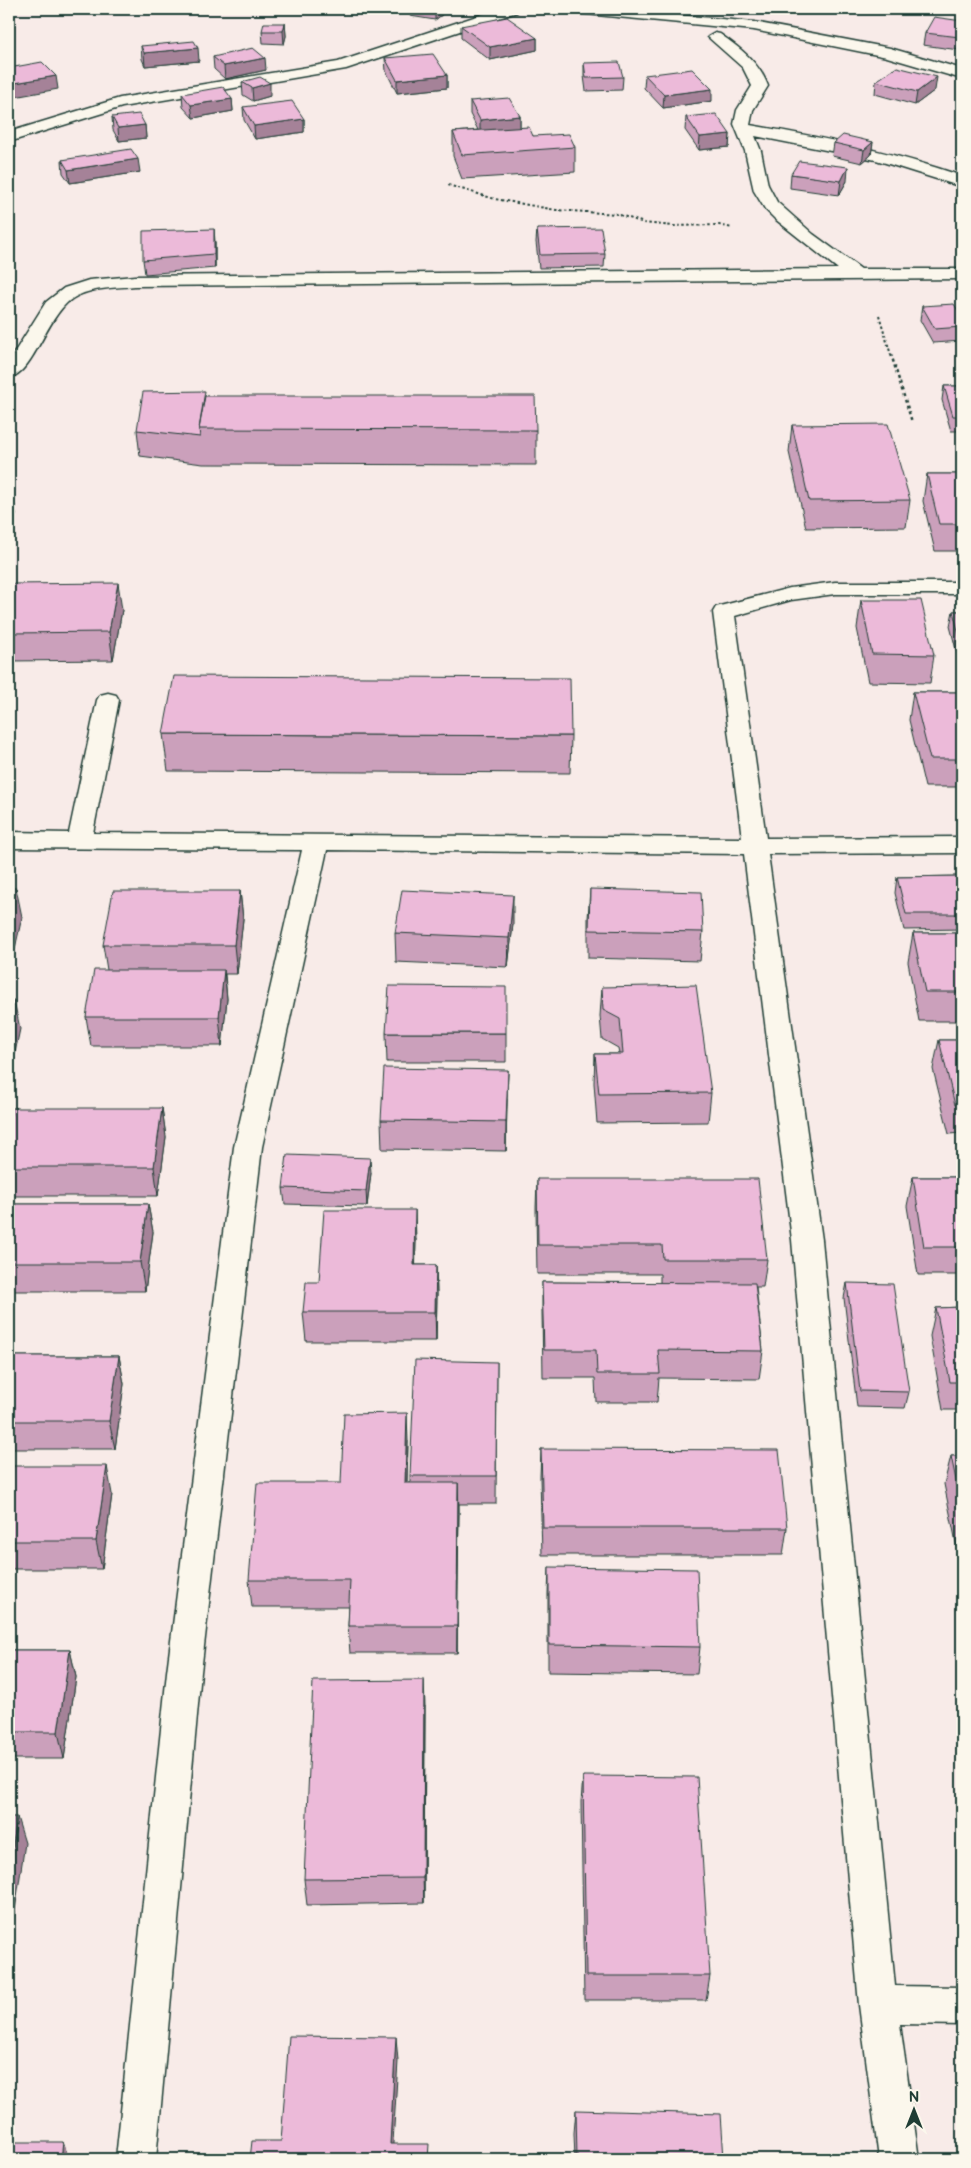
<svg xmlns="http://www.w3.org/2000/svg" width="971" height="2168" font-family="'Balsamiq Sans',sans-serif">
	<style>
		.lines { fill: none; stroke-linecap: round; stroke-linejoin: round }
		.street-casing { stroke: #1f3d34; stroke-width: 3 }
		.path-far1 { stroke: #1f3d34; stroke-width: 2; stroke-dasharray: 2.5 2.5; stroke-linecap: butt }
		.path { stroke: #1f3d34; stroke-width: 2.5; stroke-dasharray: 3 3; stroke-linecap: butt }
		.street { fill: #fbf7ec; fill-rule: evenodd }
		.wall { fill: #cba0bb; stroke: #1f3d34 }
		.shaded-wall { fill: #a58298; stroke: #1f3d34 }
		.building { fill: #ecbad9; stroke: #1f3d34 }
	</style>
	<rect width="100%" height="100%" fill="#f8ebe8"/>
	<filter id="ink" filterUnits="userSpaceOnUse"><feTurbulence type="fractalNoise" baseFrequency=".02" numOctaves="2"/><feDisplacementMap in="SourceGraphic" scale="10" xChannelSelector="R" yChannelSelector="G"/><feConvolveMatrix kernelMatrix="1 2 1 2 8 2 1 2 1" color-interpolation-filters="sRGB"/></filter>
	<g filter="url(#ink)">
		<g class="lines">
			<defs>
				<path id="street" d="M498,9h21l-2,3 -171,57 -224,38 -113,35v-10l111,-34 218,-36z
					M568,9h45l141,13 136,26 72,21v10l-75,-22 -133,-27 -179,-17z
					M715,33l5,1c20,14 39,28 48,52l-15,24 -3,15c72,12 143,27 212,51v11l-86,-27 -121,-24 6,15 7,34 9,17 36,32 48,35h101v10l-827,7c-19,2 -40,1 -58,10 -30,14 -41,76 -68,82v-17l37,-59 18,-14 25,-8 46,-4 703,-7 -63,-50 -10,-10 -11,-18 -9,-40 -11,-27 3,-14 15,-24 -9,-18 -35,-31z
					M835,582h127v12h-127l-44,6 -56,16 31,222 196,-1v16l-194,1 54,386 73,746 67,1v38l-62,-1 19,135h-40l-20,-154 -67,-765 -48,-386 -417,-4 -65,297 -61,525 -45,487h-40l51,-487 67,-525 68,-297 -293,-2v-16l60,1 28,-133 3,-5 8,-2 8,2 3,5 -26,133 649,5 -29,-226 3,-5 74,-19z"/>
			</defs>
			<!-- street casing -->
			<use href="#street" class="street-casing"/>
			<!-- path-far1 -->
			<path class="path-far1" d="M448,185l47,14 61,11 61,4 27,9 28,3 47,-1 13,3
				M879,315l12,40"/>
			<!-- path -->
			<path class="path" d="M891,354l21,68"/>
			<!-- street -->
			<use href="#street" class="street"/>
		</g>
		<!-- wall -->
		<path class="wall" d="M410,9h33v5l-8,6 -25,-4z
			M962,21v23l-3,6 -36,-5 2,-12z
			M285,23l1,13 -2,8 -21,-1 -1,-12z
			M461,26l76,12v12l-47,10 -29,-22z
			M141,46l58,15 -54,5 -3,-7z
			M961,50h1v14l-3,-1z
			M213,57l53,13 -41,9 -11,-10z
			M385,58l62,17v13l-50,5 -11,-22z
			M584,63l39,14 -1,13 -36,1 -2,-15z
			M645,75l67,26 -49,7 -19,-20z
			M876,81l59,9 -20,15 -40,-11z
			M242,82l28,14 -17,5 -10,-6z
			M182,94l50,5 1,12 -40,7 -10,-11z
			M470,101l50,15v11l13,9 42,11v25l-113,7 -9,-23v-24l25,-2 -8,-16z
			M243,107l61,12v13l-49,7 -11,-19z
			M112,117l33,8 1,13 -27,3 -6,-11z
			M686,117l44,17 -1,13 -30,3 -14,-20z
			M873,142l-2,13 -9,8 -30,-7 2,-13z
			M62,160l78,12 -70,11 -7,-10z
			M791,174l56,7 -8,14 -49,-7z
			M537,229l68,25 -1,13 -65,1 -3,-26z
			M215,242v26l-70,6 -2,-14z
			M922,306l40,11v24l-29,2 -13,-23z
			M944,386h18v45h-11l-9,-31z
			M205,396l331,34v35l-333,-1 -63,-8 -3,-26z
			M792,425l118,75 -4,27 -100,1 -17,-76z
			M927,474h35v77h-27l-12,-50z
			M9,584l113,26 -9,50 -104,1z
			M861,600l73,55 -4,28 -62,-1 -11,-54z
			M953,611h9v62l-12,-47z
			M913,692h49v95h-37l-16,-67z
			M163,734l408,2 -1,37 -402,-2z
			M962,876v53l-58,1 -9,-37 2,-16z
			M590,889l113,43 -3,29 -112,-3v-40z
			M240,891l3,28 -6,55h-12l2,25 -5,47h-131l-5,-29 21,-47 -4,-25z
			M513,924l-5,43 -112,-5 -1,-29z
			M913,933h49v88h-43l-11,-59z
			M602,987l109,106 -3,29 -111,1 -3,-40 1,-29h24l-1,-6 -16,-9 -2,-23z
			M386,1033h120v29h-119z
			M939,1040h23v93l-13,1 -16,-65z
			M507,1099l-1,52 -124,-2 -1,-29z
			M162,1108l4,29 -8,59h-149v-71z
			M371,1173l-4,33 -82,-2 -2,-16z
			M913,1177h49v98h-44l-11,-69z
			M537,1179l230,80 -4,28h-7l7,64 -4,28 -100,-1 -2,24h-61l-1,-24h-52l-1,-67v-29l118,1v-9h-123l-1,-66z
			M9,1204h139l5,28 -8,59h-136z
			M416,1239l-1,26h21l1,29 -1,47h-130l-3,-29 16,-30z
			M847,1283l62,109 -4,16 -48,-1 -13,-109z
			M962,1307v103h-19l-13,-74 6,-28z
			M9,1356h110l5,28 -9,65h-106z
			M497,1362l-1,142h-37l-2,149h-107l-2,-27 1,-19h-97l-3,-27 92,-97 67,-42 -1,42h3v-7z
			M541,1449l246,79 -4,27h-241l-2,-78z
			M951,1456h11v106h-2l-16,-78z
			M9,1466l103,28 -10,75h-93z
			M549,1567l151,80 -3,27 -149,-2v-78z
			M9,1650h61l6,27 -12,82h-55z
			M425,1706l-1,197 -117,2 -3,-26z
			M583,1776l127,200 -4,24h-122l-3,-198z
			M576,2110l148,49h-149l-1,-26z"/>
		<!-- shaded-wall -->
		<path class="shaded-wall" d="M435,9h8v5l-8,6z
			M285,23l1,13 -2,8 -1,-13z
			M962,34v10l-3,6 1,-13z
			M537,38v12l-47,10v-13z
			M198,48l1,13 -54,5 -1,-13z
			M265,58l1,12 -41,9 -1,-13z
			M447,75v13l-50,5v-13z
			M56,76l2,13 -49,9v-14z
			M937,77l-2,13 -20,15 2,-13z
			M270,83v13l-17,5 -1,-13z
			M712,89v12l-49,7 1,-13z
			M232,99l1,12 -40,7 -2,-13z
			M520,116v13l-40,4v-13z
			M304,119v13l-49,7 -1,-13z
			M145,125l1,13 -27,3 -1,-13z
			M730,134l-1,13 -30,3 1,-13z
			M873,142l-2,13 -9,8 2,-13z
			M138,159l2,13 -70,11 -2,-13z
			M848,167l-1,14 -8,14 2,-14z
			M214,229l1,13v26l-1,-14z
			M14,500l2,15 -7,18v-21z
			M118,583l4,27 -9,50 -4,-28z
			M16,888l6,29 -13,59v-54z
			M240,891l3,28 -6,55 -3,-29z
			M513,895v29l-5,43 1,-29z
			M224,970l3,29 -5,47 -3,-29z
			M14,1000l6,29 -11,52v-57z
			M508,1070l-1,29 -1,52v-29z
			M162,1108l4,29 -8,59 -4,-29z
			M370,1158l1,15 -4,33 -1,-15z
			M148,1204l5,28 -8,59 -5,-29z
			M415,1210l1,29 -1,55 -1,-29z
			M436,1265l1,29 -1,47 -1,-29z
			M119,1356l5,28 -9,65 -6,-28z
			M407,1413l1,28 -2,70 -1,-28z
			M107,1466l5,28 -10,75 -6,-28z
			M458,1483l1,28 -2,142v-27z
			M70,1650l6,27 -12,82 -6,-27z
			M424,1680l1,26 -1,197 -1,-25z
			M17,1817l8,26 -16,108v-78z
			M396,2037l2,24 -6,98 -2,-15z
			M63,2142l6,17h-8z"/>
		<!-- building -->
		<path class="building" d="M507,17l30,21 -47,9 -29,-21z
			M934,17l28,4v13l-2,3 -35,-4z
			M264,23h21l-2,8h-21z
			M194,41l4,7 -54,5 -3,-7z
			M253,48l12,10 -41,8 -11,-9z
			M433,54l14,21 -50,5 -12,-22z
			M42,62l14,14 -47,8v-16z
			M619,62l4,15 -37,1 -2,-15z
			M897,67l40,10 -20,15 -41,-11z
			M692,69l20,20 -48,6 -19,-20z
			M260,77l10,6 -18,5 -10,-6z
			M223,87l9,12 -41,6 -9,-11z
			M509,98l11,18 -40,4 -10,-19z
			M292,101l12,18 -50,7 -11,-19z
			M139,114l6,11 -27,3 -6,-11z
			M716,114l14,20 -30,3 -14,-20z
			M529,127l4,9 36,-2 6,13 -113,8 -9,-23z
			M843,135l30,7 -9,8 -30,-7z
			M131,149l7,10 -70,11 -6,-10z
			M799,161l49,6 -7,14 -50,-7z
			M601,228l4,26 -65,1 -3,-26z
			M214,229v25l-71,6v-29z
			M954,304l8,13v10l-27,2 -13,-23z
			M944,386h18v30h-9z
			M205,391l-6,38 1,8 -63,-7 6,-38z
			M205,396h330l1,34 -337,-1z
			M888,424l22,76 -101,1 -17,-76z
			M927,474h35v50h-23z
			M9,500h5l-5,12z
			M118,583l-9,49 -100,1v-49z
			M861,600h60l13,55 -62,-1z
			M953,611h9v36z
			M174,676l396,2 1,58 -408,-2z
			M913,692h49v67h-32z
			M962,876v38h-56l-9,-37z
			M9,888h7l-7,34z
			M590,889l111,3 2,40 -114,-2z
			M402,890l111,5 -4,43 -114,-5z
			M113,891h127l-6,54h-131z
			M913,933h49v59h-37z
			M94,970h130l-5,47h-133z
			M696,985l15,108 -112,1 -4,-40h28l-3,-35 -17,-9 -1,-23z
			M389,986l117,1v46h-120z
			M9,1000h5l-5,24z
			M939,1040h23v65h-7z
			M384,1068l124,2 -2,52 -125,-2z
			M12,1108h150l-8,59h-145v-42z
			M287,1155l83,3 -4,33 -83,-3z
			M913,1177h49v70h-38z
			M537,1179h221l9,80h-104l-1,-14h-124z
			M9,1204h139l-8,58h-131z
			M324,1210h91l-1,55h22l-1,47h-132l3,-30h13z
			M542,1282l213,1 8,68 -105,-1 2,24h-63l-1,-24h-52z
			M847,1283l46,1 16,108 -49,-1z
			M962,1307v75h-12l-14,-74z
			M9,1356h110l-10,65h-100z
			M415,1360l82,2 -1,114h-86z
			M407,1413l-2,70h53l-1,143h-109l2,-46h-101l8,-97h84l3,-69z
			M541,1449l238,1 8,78h-244z
			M951,1456h11v53z
			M9,1466h98l-11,75h-87z
			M549,1567l148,2 3,78 -151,-2z
			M9,1650h61l-12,82h-49z
			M424,1680l-1,198 -119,1 9,-198z
			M583,1776l114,1 13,199h-124z
			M9,1817h8l-8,56z
			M289,2036l107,1 -6,107h39l-1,15h-178l2,-18h29z
			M576,2110l145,4 3,45h-147z
			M9,2142h54l-2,17h-52z"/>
	</g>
	<!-- margin -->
	<rect width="971" height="2168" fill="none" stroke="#fbf7ec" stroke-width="30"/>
	<rect x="15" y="15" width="941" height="2138" fill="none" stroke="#1f3d34" stroke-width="2" filter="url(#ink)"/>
	<!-- north arrow -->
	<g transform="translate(914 2110)" stroke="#fbf7ec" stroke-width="4" paint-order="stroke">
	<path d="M0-4L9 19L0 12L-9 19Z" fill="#1f3d34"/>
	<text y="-8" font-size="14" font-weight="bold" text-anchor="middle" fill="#1f3d34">N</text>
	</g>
</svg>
